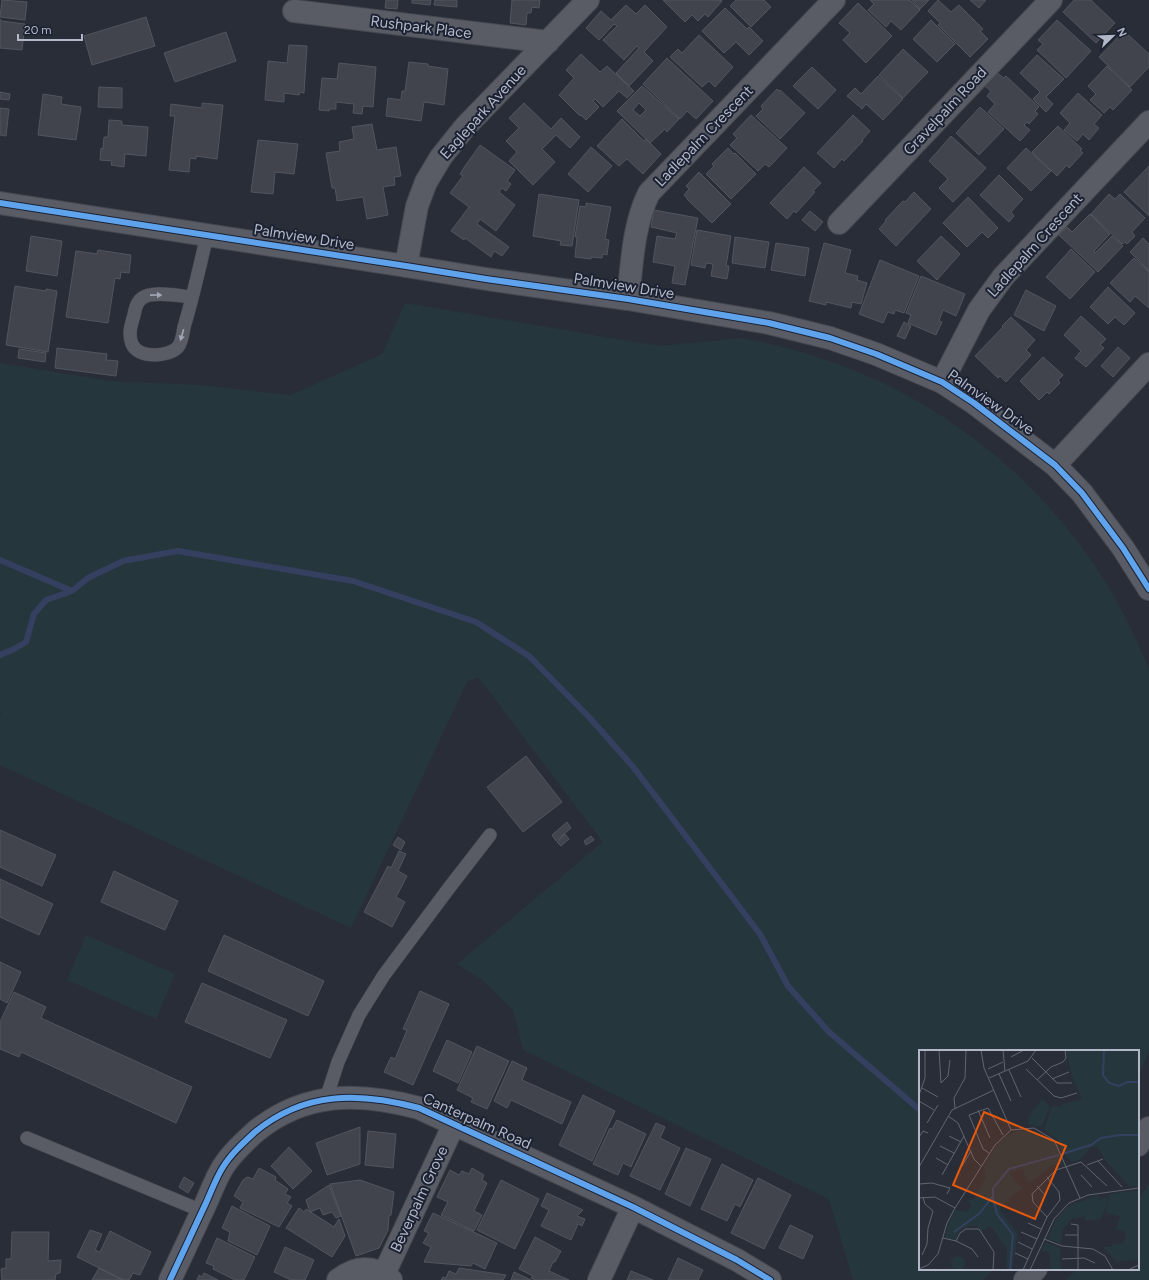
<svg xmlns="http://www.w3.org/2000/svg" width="1149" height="1280" font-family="Figtree,sans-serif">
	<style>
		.green { fill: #26363d }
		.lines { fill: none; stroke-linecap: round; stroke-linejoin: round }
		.stream { stroke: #354060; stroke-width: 6 }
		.building { fill: #41444d; stroke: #51555f; fill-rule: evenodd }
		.service-casing { stroke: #454850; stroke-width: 14 }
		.minor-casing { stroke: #454850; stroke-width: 24 }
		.tertiary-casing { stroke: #454850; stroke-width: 24 }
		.service { stroke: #595c65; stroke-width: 13 }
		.minor { stroke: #595c65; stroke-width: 22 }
		.tertiary { stroke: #595c65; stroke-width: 22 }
		.cycleway-casing { stroke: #1c2232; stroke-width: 8 }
		.cycleway { stroke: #60a3ed; stroke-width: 6 }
		.oneway { fill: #a1a6b5 }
		.labels { text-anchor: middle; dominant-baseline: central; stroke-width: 4; stroke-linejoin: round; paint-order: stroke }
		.street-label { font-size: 15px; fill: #b3b8c9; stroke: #1c2232 }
		.inset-river { fill: none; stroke: #354060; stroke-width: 2 }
		.inset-road { fill: none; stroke: #606571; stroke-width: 1 }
		.view { fill: #e8590c; fill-opacity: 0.15; stroke: #e8590c; stroke-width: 2 }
		.inset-edge { fill: none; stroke: #b3b8c9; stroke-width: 2 }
	</style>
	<rect width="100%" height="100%" fill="#292d37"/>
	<!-- green -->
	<path class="green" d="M405,303c56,9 111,19 167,28 28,5 56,11 84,14 7,1 15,0 22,-1 15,-1 30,-3 45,-4 7,-1 15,-2 22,-1 142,24 270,108 350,227 22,32 39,67 54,103v382l-11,26v-26h-218v218h74l-11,11h-130l-24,-81 -306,-149 -10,-40 -29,-29 -27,-17 146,-122 -125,-165 -11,5 -116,246 -351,-163v-49l2,-3h-2v-350l110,18 91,4 90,10 91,-41z
		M86,935l89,39 -19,45 -89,-39z
		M1149,1184v96h-83l11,-11h61v-69z"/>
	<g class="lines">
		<!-- stream -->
		<path class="stream" d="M0,560l72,31
			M0,655l14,-6 12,-7 8,-28 12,-14 26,-9 16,-13 35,-17 55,-10 175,30 123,41 53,34 60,61 45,51 126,166 28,52 41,46 91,78"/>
	</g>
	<!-- building -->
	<path class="building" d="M2,0l25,2 -2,18 -25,-3z
		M386,0h12l-1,9 -12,-1z
		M412,0h19l-1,5 -18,-2z
		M435,0h22v7l-23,-2z
		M512,0h28l-1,8 -7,-1 -1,6h-4l-1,12 -16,-2z
		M663,0h58l1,1 -14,16 -3,-3 -7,7 -6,-6 -7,7z
		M736,0h28l7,7 -20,20 -21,-21z
		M870,0h40l10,10 -19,20 -10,-9 -5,6 -18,-17 6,-6z
		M912,0h17l-9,9z
		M938,0l13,12 8,-7 24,24 -3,2 8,8 -18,18 -32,-32 2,-2 -12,-12z
		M970,0h16l-7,8z
		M1074,0h17l24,23 -19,20 -33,-31z
		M858,3l34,33 -26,27 -23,-23 7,-7 -11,-10z
		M626,5l10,9 9,-9 22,22 -23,25 9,9 -24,25 -13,-13 23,-25 -2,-2 -13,14 -21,-20 14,-14 -3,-2 -15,16 -13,-12 15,-17 10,9z
		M725,8l22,21 2,-2 14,14 -14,14 -13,-13 -12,11 -22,-22z
		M146,17l9,29 -63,19 -8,-29z
		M0,19l1,2 24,3 -3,26 -22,-2z
		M931,20l24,24 -18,18 -24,-23z
		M1057,20l34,31 -25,27 -29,-28 6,-6 -5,-4z
		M1124,31l25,23v13l-19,20 -31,-30z
		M226,32l10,29 -61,21 -11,-29z
		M699,35l34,32 -18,20 -6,-6 -7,6 -32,-30 8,-8 4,4z
		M289,45l18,1 -3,47 -4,-1 -1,3 -15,-2v9l-19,-2 3,-39 19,2z
		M903,49l25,23 -25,26 -24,-23z
		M581,54l19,18 7,-6 27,25 -7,7 -8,-7 -16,16 -8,-8 -2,2 6,6 -13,13 -5,-5 -1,1 -21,-21 15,-17 -8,-8z
		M1037,55l27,24 -18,18 7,7 -7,8 -13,-13 7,-7 -20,-19z
		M667,58l46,43 -17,18 -9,-8 -7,8 -37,-35z
		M409,62l19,2v2l20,3 -4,36 -20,-3 -3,19 -35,-5 2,-18 13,2 1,-9h3z
		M339,63l37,4 -3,40 -10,-1 -1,8 -9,-1 1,-9 -18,-2v7h-6l-1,2 -10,-1 3,-32 15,1z
		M1107,66l25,24 -19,20 -3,-3 -6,6 -14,-13 6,-6 -8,-8z
		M812,67l24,23 -18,19 -25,-23z
		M997,73l7,5 2,-2 33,31 -4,4 3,3 -9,10 -2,-2 -3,3 6,5 -10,11 -32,-29 7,-8 -8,-8 4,-5 -6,-5z
		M878,76l25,23 -20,21 -17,-16 -4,5 -15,-13 8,-8 6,6z
		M642,86l37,33 -12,13 -2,-3 -15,14 -33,-32zM639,103l7,7 -6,6 -7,-6z
		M99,87l23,1v20l-24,-1z
		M777,89l2,2 1,-1 25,23 -25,26 -24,-23 7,-7 -2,-3z
		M0,92l10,2 -1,6 -9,-1z
		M1078,93l24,22 -8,9 5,4 -10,12 -6,-6 -6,7 -13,-11 6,-7 -10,-10z
		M43,94l19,3 -1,7 20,3 -5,33 -38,-5z
		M202,103l21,2 -6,54 -21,-3v3l-6,-1 -1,14 -20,-2 6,-54h-5l1,-12 31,4z
		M524,103l27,26 10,-11 19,19 -10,11 -14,-13 -14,14 13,13 -22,23 -24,-24 8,-9 -11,-11 13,-13 -10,-10z
		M980,107l24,22 -25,26 -23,-22z
		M0,108l9,1 -3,27 -6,-1z
		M751,115l36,33 -18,19 -4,-3 -7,7 -28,-26 7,-7 -4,-4z
		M853,115l17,16 -8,9 1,1 -19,20 -2,-2 -8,9 -17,-15z
		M622,119l22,22 2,-2 15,15 -18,20 -16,-15 -8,7 -22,-20z
		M109,120l13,1v4l26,2 -2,29 -21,-2 -1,13 -13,-2 1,-4 -12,-1 1,-12 2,1 1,-12h4z
		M372,124l5,26 19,-3 5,29 -7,1 1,8 -12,2 5,28 -21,4 -4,-22 -26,4 -2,-13h-3l-6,-35 14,-2 -1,-9 15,-3 -2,-12z
		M1058,126l24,23 -2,1 3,3 -14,15 -2,-3 -10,11 -25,-24z
		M951,136l35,32 -33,34 -14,-14 9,-9 -19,-18z
		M258,140l40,4 -4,30 -19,-2 -2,22 -22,-2z
		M480,145l35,25 -8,11 4,3 -5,7 -4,-3 -3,4 16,13 -19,26 -16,-12 -3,5 32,23 -7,9 -8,-5 -3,6 -26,-19 -1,2 -13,-9 18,-24 -19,-14 13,-17 -3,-2 5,-8z
		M591,147l21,19 -24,26 -20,-18z
		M728,148l6,6 1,-1 21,21 -25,25 -25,-25 8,-8 -2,-2z
		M1026,148l25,23 -20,20 -24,-23z
		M1149,166v50l-25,-24z
		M804,167l17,16 -8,8 2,1 -19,21 -2,-2 -7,8 -17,-16z
		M699,172l32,32 -19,19 -25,-24v-1l-3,-3 5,-6 -3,-3z
		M999,175l24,24 -12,13 3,4 -5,6 -29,-27z
		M914,192l17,17 -35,37 -17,-17 7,-8 -1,-1 18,-19 2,1z
		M539,194l40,6 -7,46 -12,-1 1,-4 -28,-5z
		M1109,194l6,5 5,-5 25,24 -13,14 3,4 -8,8 -2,-2 -3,2 -31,-30z
		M968,197l30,31 -10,10 -6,-6 -15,15 -24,-24z
		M586,203l25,4 -6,32 4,1 -2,15 -4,-1 -1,4 -11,-1v2l-16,-2 2,-20h-2l5,-31 6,1z
		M654,210l44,8 -13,67 -13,-2 3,-17 -22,-4 4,-26 18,3 2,-6 -26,-6z
		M810,211l13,11 -8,9 -13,-11z
		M1090,214l20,20 -16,17 1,2 17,-17 11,10 -25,26 -39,-37 8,-8 5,5z
		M697,230l34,6 -5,30h3l-2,13 -16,-3 2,-12 -7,-1 -1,5 -14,-3z
		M31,236l31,5 -5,35 -31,-5z
		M941,236l19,18 -23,26 -20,-19z
		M735,237l34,5 -4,26 -33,-5z
		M1143,238l6,6v27l-19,-19z
		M776,243l33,5 -4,28 -34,-6z
		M824,243l27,7 -6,23 13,3 -1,4 10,3 -6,21 -9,-2 -1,6 -25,-6v3l-17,-4z
		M1071,249l24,23 -25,27 -24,-22z
		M98,250l33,5 -2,18 -8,-1 -1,7 -5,-1 -7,45 -42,-6 10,-66 21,3z
		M1134,258l15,14v36l-14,-12 -5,6 -20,-19z
		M880,260l39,16 -15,37 -9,-3 -1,4 -6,-2 -5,11 -24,-9z
		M921,276l44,18 -9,22 -13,-6 -4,11 3,1 -6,13 -28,-12 3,-8 -5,-2z
		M15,286l31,5v-2l11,2 -9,61 -42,-7z
		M1108,287l27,26 -11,12 -9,-8 -7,7 -18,-17z
		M1026,290l30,16 -12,25 -30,-16z
		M1081,316l25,23 -6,6 4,3 -18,19 -11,-9 6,-7 -17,-16z
		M1011,317l24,23 -9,10 5,5 -25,27 -6,-6 -2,2 -23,-22 28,-29 -1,-1z
		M904,322l7,4 -6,13 -8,-3z
		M1118,347l12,11 -17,19 -12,-11z
		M57,348l50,6 -1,6 12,1 -2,15 -61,-8z
		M19,349l27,4 -1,9 -27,-4z
		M1043,357l20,18 -5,5 2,3 -11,11 -2,-2 -8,8 -19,-19z
		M526,756l36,46 -39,30 -36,-45z
		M567,822l4,6 -15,13 -4,-6z
		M0,830l56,25 -14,31 -42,-19z
		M565,834l4,5 -8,7 -4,-4z
		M591,836l3,4 -8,5 -2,-4z
		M398,837l7,5 -4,8 -8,-5z
		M399,851l7,3 -8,17 9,5 -11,21 9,5 -13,25 -28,-15 24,-46 3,2z
		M114,871l64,30 -13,29 -64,-28z
		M0,879l53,25 -14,31 -39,-18z
		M224,935l100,46 -16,35 -100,-45z
		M0,962l21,10 -14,31 -7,-4z
		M202,983l85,37 -17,38 -85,-36z
		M420,991l29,13 -36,81 -29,-13 7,-15 4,2 12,-29 -4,-1z
		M14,992l32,15 -5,11 151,69 -16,36 -155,-71 -2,5 -19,-8v-27z
		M447,1040l25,12 -14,31 -25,-12z
		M477,1046l32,15 -22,48 -16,-7 2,-4 -16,-8z
		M512,1061l15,7 -5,12 49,22 -9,22 -51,-24 -4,8 -13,-7z
		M583,1095l32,16 -23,50 -33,-16z
		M617,1120l29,14 -15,33 -8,-4 -5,12 -25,-11 17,-36 2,1z
		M656,1123l9,4 -5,11 20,10 -20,42 -30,-14z
		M360,1127v37l-33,11 -11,-32z
		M368,1131l28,3 -3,34 -28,-3z
		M289,1147l23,24 -19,18 -22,-23z
		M686,1148l25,11 -21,47 -25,-12z
		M722,1164l31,16 -13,27 -5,-3 -8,17 -26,-12z
		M259,1168l17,9 -1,3 13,9 -3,5 6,3 -4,6 5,3 -13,21 -39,-19 3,-6 -9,-6 9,-16 4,-3 6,2z
		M472,1168l12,7 -2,5 5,3 -13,28 8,4 -8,16 -33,-16 7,-13 -11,-5 13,-27 9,5 3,-4 7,3z
		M184,1177l10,6 -6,10 -9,-6z
		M758,1178l33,17 -27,54 -33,-16z
		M360,1180l34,12 -3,23 -2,1 -1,14 -9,18 -23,8 -26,-72z
		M501,1180l38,19 -24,50 -38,-19z
		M329,1185l12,31 -5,2 -4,-6 -9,3 -3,-7 -10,4 -4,-12z
		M547,1193l36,17 -6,6 8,3 -3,7 -4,-2 -7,16 -30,-14 8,-16 -8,-4z
		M232,1206l38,20 -13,29 -29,-14 2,-9 -8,-4z
		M299,1208l5,4 2,-3 28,18 5,-8 6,17 -13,21 -46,-29z
		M433,1213l64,30 -12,26 -12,-6 -2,3 -47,-4 7,-15 -8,-4 6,-10 -5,-2z
		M790,1225l23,11 -10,23 -24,-11z
		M90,1230l12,4 -7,16 5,2 10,-21 41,21 -11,23 -7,-2 -4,7h-6l-46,-23z
		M12,1232h37l-1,29 13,-1 -1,13 -4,1 -1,6h-53l-1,-11 5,-1v-9h5z
		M535,1237l26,14 -6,11h-2l-4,9 20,9h-34l-4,-2 2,-2 -14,-7z
		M217,1238l38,19 -11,23h-9l-22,-11 1,-3 -8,-3z
		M285,1247l29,13 -9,20h-14l-17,-8z
		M678,1258l25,12 -5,10h-30z
		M99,1268l24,12h-31z
		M459,1268l47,7 -3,5h-62l2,-3 3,1 3,-7 7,3z
		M631,1271l22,9h-26z
		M514,1272l17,8h-20z
		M204,1273l14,7h-21l2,-5 3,2z"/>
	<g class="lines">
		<defs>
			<path id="service" d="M192,297c-13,-1 -37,-6 -48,0 -7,3 -9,12 -10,18 -3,10 -6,19 -2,29 6,15 37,13 46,3 4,-5 5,-14 6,-20 9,-30 16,-61 23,-92
				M326,1099l12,-37 21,-47 25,-40 65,-87 41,-53
				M27,1138l175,73"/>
			<path id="minor" d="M294,11l254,31
				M839,223l212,-223
				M406,266l11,-60 9,-24 15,-25 24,-30 123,-127
				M628,299c4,-35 5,-74 21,-106l185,-193
				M942,382l37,-72 24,-33 146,-155
				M384,1274l70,-150
				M170,1280c12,-26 24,-51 36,-77 5,-11 10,-25 17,-36 8,-13 20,-24 32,-35 50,-41 104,-40 164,-24l214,99 104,53 33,20
				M338,1280c18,-14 35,-15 53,0
				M599,1280l34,-73"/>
			<path id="tertiary" d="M0,203l406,63 80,13 142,20 141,24 61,15 46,16 66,28 32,21 81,62 27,28 41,55 26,41
				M1055,465l94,-101
				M1138,1145l11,-17
				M1025,1280l11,-11"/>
		</defs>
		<!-- service casing -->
		<use href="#service" class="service-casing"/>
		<!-- minor casing -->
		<use href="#minor" class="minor-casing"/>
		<!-- tertiary casing -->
		<use href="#tertiary" class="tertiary-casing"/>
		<!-- service -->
		<use href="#service" class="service"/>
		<!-- minor -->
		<use href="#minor" class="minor"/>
		<!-- tertiary -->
		<use href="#tertiary" class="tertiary"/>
		<defs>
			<path id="cycleway" d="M0,203l406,63 80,13 142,20 141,24 61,15 46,16 66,28 32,21 81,62 27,28 41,55 26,41
				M170,1280c12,-26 24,-51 36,-77 5,-11 10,-25 17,-36 8,-13 20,-24 32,-35 50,-41 104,-40 164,-24l214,99 104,53 33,20"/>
		</defs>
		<!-- cycleway casing -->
		<use href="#cycleway" class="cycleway-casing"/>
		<!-- cycleway -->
		<use href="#cycleway" class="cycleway"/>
	</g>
	<!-- one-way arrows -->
	<defs><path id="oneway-solid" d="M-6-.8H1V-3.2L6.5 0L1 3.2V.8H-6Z"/></defs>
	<g class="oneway">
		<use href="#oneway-solid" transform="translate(156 295) rotate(-1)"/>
		<use href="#oneway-solid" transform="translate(182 335) rotate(106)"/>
	</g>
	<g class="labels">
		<!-- street labels -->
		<g class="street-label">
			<text transform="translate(421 27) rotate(7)">Rushpark Place</text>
			<text transform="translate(945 111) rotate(-47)">Gravelpalm Road</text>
			<text transform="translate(483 112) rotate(-48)">Eaglepark Avenue</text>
			<text transform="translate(704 136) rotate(-46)">Ladlepalm Crescent</text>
			<text transform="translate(304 237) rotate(9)">Palmview Drive</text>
			<text transform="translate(1035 245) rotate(-48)">Ladlepalm Crescent</text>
			<text transform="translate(624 286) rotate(9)">Palmview Drive</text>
			<text transform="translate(991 402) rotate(35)">Palmview Drive</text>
			<text transform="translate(477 1121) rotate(24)">Canterpalm Road</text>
			<text transform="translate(419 1199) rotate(-65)">Beverpalm Grove</text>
		</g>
	</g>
	<!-- overview -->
	<g transform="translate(919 1050)">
		<rect width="220" height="220" fill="#292d37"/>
		<path d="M147,0h73v136l-9,1 -25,-27 -8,-14 -7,2 -10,12 -8,2 -6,-5 -10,-18 -12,-9 8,-24 9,1v-3l21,-4 -10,-24zM123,49l8,7 -8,21 -14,-3 1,-8zM100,81h16l15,8 7,8 7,18h-12l-18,15 -7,2 -4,-13 -14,4 13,15 -22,19 1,5 17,22 -6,36h-6l1,-21 -17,-23 -8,5 -5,-5h-7l-11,5 -4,9 -10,-2 3,-14 7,-14 13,2 3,-7 -3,-5h5l13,-23 -2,-10 11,-20 14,-13zM220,140v69l-22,3 -14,-15h6l6,-4 7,1 4,-7 -3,-6 -7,-1 4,-14 -14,-3 3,-16 1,-3zM180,145v5l7,-3 2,5 -7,17 -16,2 -1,-5 -9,3 -2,-2 -10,12 -2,15 -13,-5 8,-20 14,-14zM126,192l15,6 1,22h-10l-2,-18 -7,-1zM32 213a7 7 0 1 1 14 0a7 7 0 1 1-14 0Z" fill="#26363d"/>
		<path class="inset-river" d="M185,0l-1,25 6,8 10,3 8,-4h12M143,104l29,-9 10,-7 19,-3h19M35,182l26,-19 12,-16M91,220l3,-35 -16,-21 -4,-16v-10l16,-19 50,-14"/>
		<path class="inset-road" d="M20,0l2,33 7,-7 2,-16M62,0l3,18 27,62M84,0l2,21M92,7l13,-7M113,8l25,25h15M69,19l15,-7M107,19l28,27 7,2 16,-5M90,20l12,27M80,24l12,27M70,28l39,-17 8,-11M133,29l17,-7M118,30l14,-13 12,-5 3,-4 -1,-8M3,38l16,9M0,45l6,-17v-28M0,51l15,9M36,58l-1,-10 11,-20 1,-28M59,60l12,28M29,66l10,7 16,36 7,7M8,73l11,-18M30,86l12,6M0,87l4,-6 5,2M21,96l14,7M70,103l-6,-4 -14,-34 19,-7 15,27M17,108l12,7M179,111l24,26M168,115l16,-6M43,116l9,-15M0,117l33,-57 42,-20M23,125l22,-39M162,125l11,12M0,134l13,-1 18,5 -3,6M118,136l8,9M0,148l16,-1 20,11M128,167l-14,-15 -1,-8 24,-24 25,-8 26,24M109,173l13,6M152,174l7,1v45M102,182l16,7M146,185h13M24,188l13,3 4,-8 6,-4h13l15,23 -1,18M125,189l18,7 31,3 12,7 8,14M37,191l16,8 6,8M99,192l14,7M96,203l13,6M3,205l5,-11 1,-16 5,-17 -8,-7 -2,-7M143,209l22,-1 11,5M0,219l9,-4 10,-11 9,-31 8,-15 40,-63 16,-15 23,-2 20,12 26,58M104,220l24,-53 13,-17 -1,-8 -12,-15M111,220l24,-51 15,-16 19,-8 51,-7M151,220h14M209,220l11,-5"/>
		<path class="view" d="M65,62l82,34 -31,73 -82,-34z"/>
		<rect width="220" height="220" class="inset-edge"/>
	</g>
	<!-- north arrow -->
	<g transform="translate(1113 36) rotate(67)" stroke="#1c2232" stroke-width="3" paint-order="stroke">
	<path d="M0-3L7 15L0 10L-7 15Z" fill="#b3b8c9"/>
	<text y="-6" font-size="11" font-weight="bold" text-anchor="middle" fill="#b3b8c9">N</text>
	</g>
	<!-- scale -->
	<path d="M18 34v6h64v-6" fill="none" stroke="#b3b8c9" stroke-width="2"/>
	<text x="24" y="34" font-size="12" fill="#b3b8c9" stroke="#1c2232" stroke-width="3" paint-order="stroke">20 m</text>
</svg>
